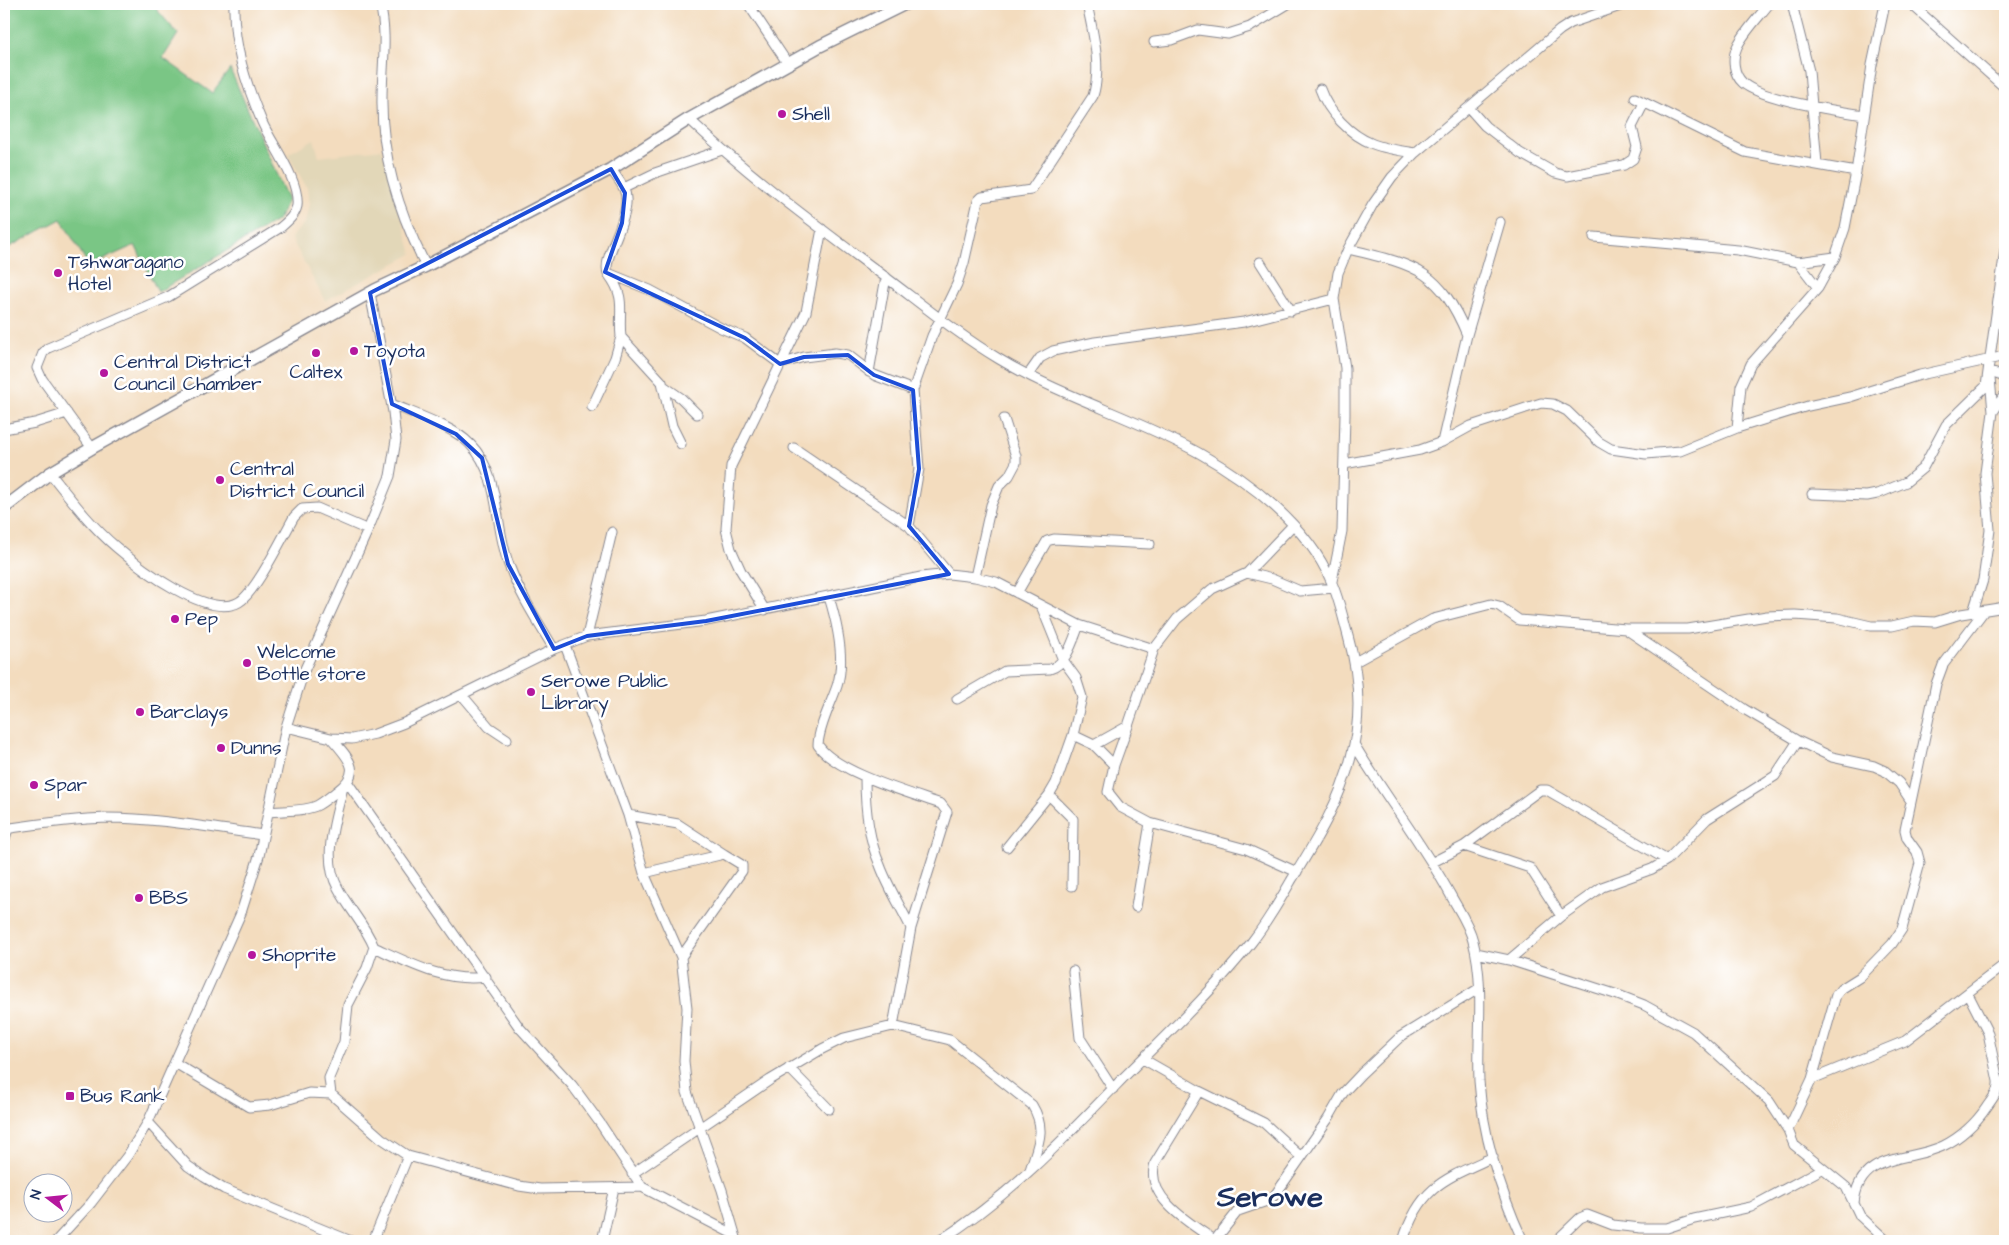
<svg xmlns="http://www.w3.org/2000/svg" width="2009" height="1245" font-family="'Architects Daughter',sans-serif">
	<style>
		.built { fill: #e2d7b8 }
		.green { fill: #7ac685; stroke: #4a7a72 }
		.lines { fill: none; stroke-linecap: round; stroke-linejoin: round }
		.minor-casing { stroke: #87868e; stroke-width: 11 }
		.major-casing { stroke: #87868e; stroke-width: 14 }
		.minor { stroke: #fff; stroke-width: 9 }
		.major { stroke: #fff; stroke-width: 11 }
		.marked { fill: none; stroke: #1d4ed8; stroke-width: 4; stroke-linejoin: round }
		.poi-dot { fill: #b5179e; stroke: #fff; stroke-width: 2 }
		.labels { text-anchor: middle; dominant-baseline: central; stroke-width: 5; stroke-linejoin: round; paint-order: stroke }
		.poi-label { font-size: 19px; fill: #1b2f5e; stroke: #fff; text-anchor: start }
		.town-label { font-size: 29px; font-weight: bold; fill: #1b2f5e; stroke: #fff }
	</style>
	<rect width="100%" height="100%" fill="#fff"/>
	<filter id="ink" filterUnits="userSpaceOnUse"><feTurbulence type="fractalNoise" baseFrequency=".02" numOctaves="2"/><feDisplacementMap in="SourceGraphic" scale="10" xChannelSelector="R" yChannelSelector="G"/><feConvolveMatrix kernelMatrix="1 2 1 2 8 2 1 2 1" color-interpolation-filters="sRGB"/></filter>
	<filter id="wash" filterUnits="userSpaceOnUse"><feTurbulence type="fractalNoise" baseFrequency=".0096" numOctaves="4" result="noise"/><feDisplacementMap in="SourceGraphic" scale="20" xChannelSelector="R" yChannelSelector="G"/><feGaussianBlur stdDeviation="1.12" result="paint"/><feColorMatrix in="noise" values="0 0 0 0 0 0 0 0 0 0 0 0 0 0 0 0 0 1.4 0 .05"/><feComposite in="paint" operator="in"/></filter>
	<g filter="url(#wash)">
		<rect width="100%" height="100%" fill="#f3dcbe"/>
		<!-- built -->
		<path class="built" d="M314,139l5,18 63,-8 30,105 -87,47 -34,-63 14,-16 4,-18 -2,-16 -19,-34z"/>
		<!-- green -->
		<path class="green" d="M4,4h148l26,30 -15,24 49,35 18,-24 58,131 -10,20 -120,72 -23,-47 -46,21 -28,-47 -57,31z"/>
	</g>
	<g filter="url(#ink)">
		<g class="lines">
			<defs>
				<path id="minor" d="M380,4c8,32 2,62 2,94 -1,59 18,117 44,168
					M748,4l40,60
					M1769,4c-10,13 -25,28 -32,43 -5,11 -4,27 6,36 18,16 94,28 121,32
					M1792,4l17,67 8,93
					M1911,4l94,84
					M1154,42l17,-2 27,-10 30,4 22,-7 38,-23
					M1320,89c8,23 30,46 53,55 13,5 28,7 42,9
					M1635,98l110,54 111,20
					M1469,108l16,18 35,27 35,20 12,3 57,-11 9,-6 4,-12 -5,-20 12,-24
					M689,119c59,56 126,105 191,154 39,29 77,61 119,86 63,38 135,58 200,94 50,28 109,73 132,128 8,17 12,37 17,55 11,39 14,81 3,121 -11,45 -36,85 -60,124 -12,21 -25,43 -40,62 -39,49 -85,92 -129,136 -57,59 -113,118 -183,162
					M611,169c4,6 10,13 13,20 11,25 -23,67 -16,84l42,17 71,38 24,10 35,26
					M624,188l31,-15 67,-23
					M1594,237l144,13 60,12 37,-5
					M1348,249c66,16 91,19 119,86
					M1260,262l31,49
					M1798,262l20,26
					M609,275c18,24 9,36 12,62l41,45 10,44 9,18
					M780,364l24,-7 31,-4 13,2 26,20 39,15
					M869,372l17,-95
					M1990,372l15,5
					M1028,375l12,-17 13,-7 42,-9 149,-20 90,-23
					M665,387l16,11 16,16
					M392,404c22,10 61,22 78,40 31,31 24,82 39,121 11,30 29,57 45,84
					M592,407l23,-49 6,-21
					M1993,412l12,-18
					M1737,428l4,-42 10,-22 67,-76 17,-31 10,-29 11,-56 16,-107 13,-61
					M4,429l31,-6 32,-10
					M1442,442l25,-107 33,-113
					M92,448l-50,-69 -5,-11 6,-15 5,-5 120,-51 113,-70c7,-6 14,-12 16,-21 3,-26 -25,-61 -35,-84 -16,-38 -29,-77 -28,-118
					M794,448l115,78
					M1344,464l76,-14 22,-8 29,-16 70,-23 12,1 14,7 32,31 12,7 35,5 34,-3 57,-23 71,-22 42,-9 70,-22 85,-19
					M50,473c20,25 41,53 66,74 23,20 92,73 123,55 17,-10 44,-66 55,-85l8,-8 15,-1 51,22
					M1812,494l55,2 10,-2 29,-12 17,-14 23,-43 40,-39 19,-136
					M1247,573l25,6 28,12 34,-3
					M949,574l-40,-48 10,-57 -6,-79 19,-54 25,-52 7,-21 14,-62 4,-4 49,-7 62,-94c9,-29 0,-63 -6,-92
					M975,577l16,-72 8,-19 10,-10 7,-13v-7l-12,-37
					M1332,581l10,-50 3,-116v-47l-11,-69 4,-26 10,-24 25,-45 19,-27 23,-24 145,-123 11,-7 55,-19
					M1017,593l30,-52 7,-2 96,5
					M829,597c8,26 17,62 8,89 -6,18 -18,40 -19,59 17,27 92,48 123,59l6,8 -36,116 -18,98
					M765,610l-24,-39 -10,-22 -5,-20 5,-63 75,-154 16,-83
					M1973,612l10,-32 7,-50 -5,-57 8,-61 -3,-34
					M1627,630l117,79 54,32 34,16 42,9 11,5 14,12 12,18
					M587,636l25,-104
					M565,645l63,170 16,58 37,84 6,51 -3,53 3,31 35,98 15,51
					M1355,662l78,-43 58,-15 8,2 20,14 107,9h62l79,-13 28,-1 42,3 34,8h21l22,-5 21,1 26,-8 44,-7
					M462,695l27,32 18,12
					M957,699l48,-28 45,-2c17,-5 23,-29 29,-44
					M1128,726l-14,39 -6,27 12,15 30,16 -14,84
					M286,727l45,11 21,1 23,-5 29,-11 150,-74 33,-13 119,-15 215,-44 28,-3 26,3 21,5 83,43 75,24
					M1073,735l21,10 20,20
					M1354,744c30,51 67,97 96,150 8,15 19,30 23,47 12,44 4,95 6,140 4,55 21,110 44,160
					M1094,745l34,-19 26,-77 23,-30 35,-30 35,-16 46,-48
					M865,778c0,29 3,60 15,87 8,22 21,42 31,63
					M348,783l171,244 53,58 28,38 42,64 93,48
					M1049,795l24,24 -1,67
					M268,812c14,-2 37,0 50,-7 7,-4 13,-9 19,-14 27,-20 11,-33 -6,-53
					M628,815l50,9 46,30
					M1150,823l96,26 51,23
					M4,829c34,-5 68,-10 103,-11 51,0 105,10 156,17
					M4,841l4,-12
					M1464,846l66,22 31,48
					M1007,847l42,-52 7,-12 17,-48 9,-38 -6,-19 -13,-18 -21,-52
					M1433,862l31,-16 76,-56h7l120,70
					M644,873l80,-19 18,11v6l-61,86
					M374,947c35,16 72,36 112,30
					M1476,953l33,7 109,35 26,10 49,27 76,69 19,29 6,15 52,42 14,29 27,25
					M1509,960l52,-44 41,-29 50,-18 15,-9 40,-41 68,-43 23,-35
					M1073,971l7,67 33,51
					M1143,1059l56,32 65,32 36,33
					M175,1063l74,44 21,-2 39,-12 22,1 50,44 27,18 111,30 21,3 102,-2
					M789,1068l40,41
					M1812,1079l93,-38 100,-77
					M1199,1091l-44,72c-11,35 38,62 61,78
					M331,1094l-2,-16 15,-36 4,-37 19,-37 7,-21c-9,-22 -25,-38 -36,-59 -17,-31 -2,-70 5,-101
					M148,1122l40,44 16,11 20,12 127,52
					M1788,1130l24,-51 24,-84 5,-6 19,-12 32,-33 10,-15 18,-66 -3,-11 -10,-14 -2,-8 31,-146 7,-19 41,-54
					M632,1174l138,-94 52,-31 22,-11 49,-12 57,14 82,65c15,25 6,39 -2,65
					M1854,1203c5,-51 55,-41 89,-57 17,-8 33,-23 43,-38 6,-9 13,-16 12,-27l-10,-48 -20,-39
					M1215,1240l23,-29 29,-10 8,-6 53,-76 15,-26 19,-20 38,-36 78,-48
					M56,1241l35,-38 37,-48 20,-33 93,-209 18,-57 27,-129 18,-56 64,-141 22,-54 6,-36 -3,-28 -23,-119
					M373,1241l35,-85
					M602,1241l12,-53
					M1403,1241c17,-55 42,-62 90,-84
					M1556,1241l24,-23 7,-3 26,10 28,3h26l27,-9 57,-12 71,-38"/>
				<path id="major" d="M4,508l46,-35 42,-25 283,-158 51,-24 185,-97 78,-50 131,-73 85,-42"/>
			</defs>
			<!-- minor casing -->
			<use href="#minor" class="minor-casing"/>
			<!-- major casing -->
			<use href="#major" class="major-casing"/>
			<!-- minor -->
			<use href="#minor" class="minor"/>
			<!-- major -->
			<use href="#major" class="major"/>
		</g>
	</g>
	<!-- marked area -->
	<path class="marked" d="M611,169l14,24 -3,30 -17,49 140,66 35,26 24,-7 44,-2 26,20 39,15 6,79 -10,57 40,48 -243,47 -119,15 -33,13 -46,-85 -26,-106 -26,-24 -64,-30 -22,-111z"/>
	<!-- markers -->
	<g class="poi-dot">
		<circle cx="782" cy="114" r="5"/>
		<circle cx="58" cy="273" r="5"/>
		<circle cx="354" cy="351" r="5"/>
		<circle cx="316" cy="353" r="5"/>
		<circle cx="104" cy="373" r="5"/>
		<circle cx="220" cy="480" r="5"/>
		<circle cx="175" cy="619" r="5"/>
		<circle cx="247" cy="663" r="5"/>
		<circle cx="531" cy="692" r="5"/>
		<circle cx="140" cy="712" r="5"/>
		<circle cx="221" cy="748" r="5"/>
		<circle cx="34" cy="785" r="5"/>
		<circle cx="139" cy="898" r="5"/>
		<circle cx="252" cy="955" r="5"/>
		<rect x="65" y="1091" width="10" height="10" rx="2.5"/>
	</g>
	<g class="labels">
		<!-- poi labels -->
		<g class="poi-label">
			<text x="792" y="114">Shell</text>
			<text x="68" y="262">Tshwaragano<tspan x="68" dy="22">Hotel</tspan></text>
			<text x="364" y="351">Toyota</text>
			<text x="114" y="362">Central District<tspan x="114" dy="22">Council Chamber</tspan></text>
			<text x="316" y="372" text-anchor="middle">Caltex</text>
			<text x="230" y="469">Central<tspan x="230" dy="22">District Council</tspan></text>
			<text x="185" y="619">Pep</text>
			<text x="257" y="652">Welcome<tspan x="257" dy="22">Bottle store</tspan></text>
			<text x="541" y="681">Serowe Public<tspan x="541" dy="22">Library</tspan></text>
			<text x="150" y="712">Barclays</text>
			<text x="231" y="748">Dunns</text>
			<text x="44" y="785">Spar</text>
			<text x="149" y="898">BBS</text>
			<text x="262" y="955">Shoprite</text>
			<text x="80" y="1096">Bus Rank</text>
		</g>
		<!-- town labels -->
		<g class="town-label">
			<text x="1270" y="1197">Serowe</text>
		</g>
	</g>
	<!-- margin -->
	<rect width="2009" height="1245" fill="none" stroke="#fff" stroke-width="20"/>
	<!-- north arrow -->
	<g transform="translate(48 1198) rotate(286)"><circle r="24" fill="#ffffff" stroke="#a4acbf"/>
	<path d="M0-4L9 19L0 12L-9 19Z" fill="#b5179e"/>
	<text y="-8" font-size="14" font-weight="bold" text-anchor="middle" fill="#1b2f5e">N</text>
	</g>
</svg>
